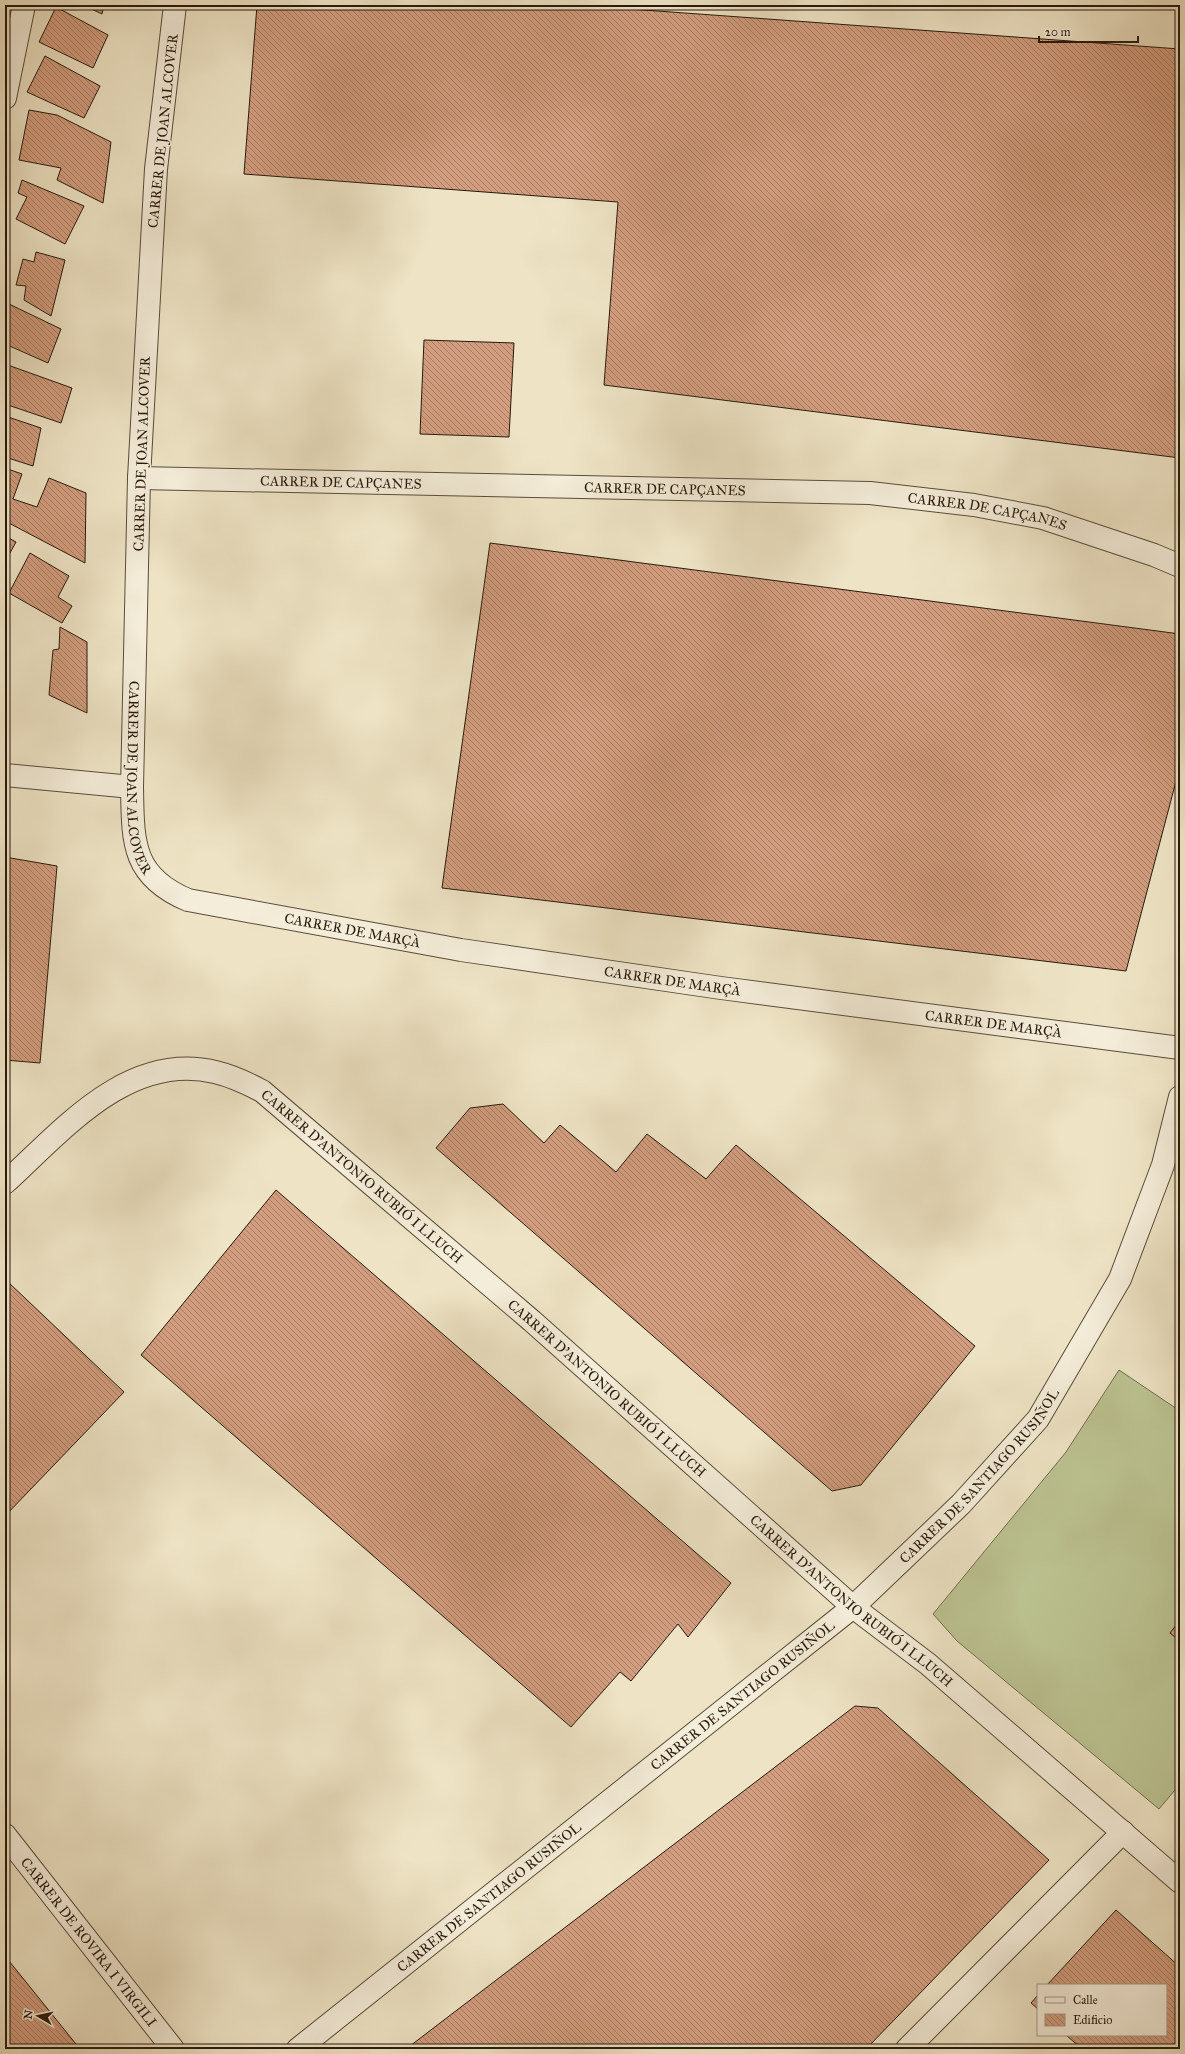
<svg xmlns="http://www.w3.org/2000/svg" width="1185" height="2054" font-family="'IM FELL Great Primer',serif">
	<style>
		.garden { fill: #bcc392; stroke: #726e4f }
		.building { fill: url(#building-back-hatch); stroke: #28190c }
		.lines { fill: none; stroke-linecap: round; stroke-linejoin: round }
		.minor-casing { stroke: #5a4c3a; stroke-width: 24 }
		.minor { stroke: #f4edd9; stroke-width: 22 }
		.labels { text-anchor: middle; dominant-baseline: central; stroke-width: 3; stroke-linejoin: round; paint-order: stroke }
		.street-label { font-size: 14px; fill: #28190c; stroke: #f4edd9 }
	</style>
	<defs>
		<pattern id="building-back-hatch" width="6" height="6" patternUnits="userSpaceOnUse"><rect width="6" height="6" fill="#d29d7e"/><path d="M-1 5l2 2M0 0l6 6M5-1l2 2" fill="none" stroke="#aa7f66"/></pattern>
	</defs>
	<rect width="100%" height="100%" fill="#eee4c5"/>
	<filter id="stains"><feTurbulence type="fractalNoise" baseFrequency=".005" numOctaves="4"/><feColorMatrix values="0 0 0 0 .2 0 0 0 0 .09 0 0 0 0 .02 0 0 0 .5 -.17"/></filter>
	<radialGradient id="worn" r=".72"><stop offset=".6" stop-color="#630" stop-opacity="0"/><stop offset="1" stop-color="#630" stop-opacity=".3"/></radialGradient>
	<!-- garden -->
	<path class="garden" d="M1119,1370l61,41v373l-21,25 -202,-168 -24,-27 133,-162z"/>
	<!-- building -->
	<path class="building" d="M83,5h21l-2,9z
		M257,5h318l605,44v409l-576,-73 14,-183 -374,-28z
		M56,7l52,28 -15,33 -54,-26z
		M45,56l55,30 -16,32 -57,-26z
		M29,110l28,5 54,27 -8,61 -46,-23 4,-12 -42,-8z
		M22,180l62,26 -19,38 -49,-25 11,-22 -9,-4z
		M36,252l29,8 -14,56 -27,-16 2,-14 -10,-1 7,-26 11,3z
		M9,304l52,25 -13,34 -43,-19v-32z
		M424,340l90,3 -5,94 -89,-3z
		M5,364l67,24 -11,35 -56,-19z
		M5,416l36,12 -8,38 -28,-9z
		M5,468l17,6 -9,25 24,8 12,-29 37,15 -1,70 -80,-42z
		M5,536l11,6 -11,20z
		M490,543l690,91v132l-54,205 -684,-83z
		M30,553l39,23 -11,21 14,9 -10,17 -53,-30z
		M60,627l27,15v71l-38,-18 4,-45 6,-1z
		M5,857l52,9 -17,197 -35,-3z
		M503,1104l41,39 16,-18 56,47 31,-38 59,45 30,-34 239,201 -114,139 -29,6 -396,-343 34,-40z
		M276,1190l455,393 -43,54 -10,-13 -47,57 -11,-9 -49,55 -430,-372z
		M7,1281l117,111 -119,124v-234z
		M1180,1620v21l-10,-8z
		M855,1706l23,2 171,152 -183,189h-460z
		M1116,1910l64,57v82h-98l-16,-14h100v-50h-119z
		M5,1956l75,93h-75z
		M1038,1995v14l-7,-6z"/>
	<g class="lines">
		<defs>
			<g id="minor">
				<path id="s1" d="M175,5l-19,164 -17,309 -7,309c1,54 -1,89 56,113l273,50 260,38 459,60"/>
				<path d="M5,98l19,-93"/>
				<path id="s2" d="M139,478l731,15 104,12 69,13 111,37 26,11"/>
				<path d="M5,775l127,12"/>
				<path id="s3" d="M5,1183c57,-52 123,-132 210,-111 17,4 32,11 47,19l270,230 321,286 75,57 252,218"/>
				<path id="s4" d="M5,1835l168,214"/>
				<path id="s5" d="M298,2049l555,-442 108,-103 77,-85 82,-140 43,-114 17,-68"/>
				<path d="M907,2049l216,-217"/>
			</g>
		</defs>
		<!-- minor casing -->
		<use href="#minor" class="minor-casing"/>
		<!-- minor -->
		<use href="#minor" class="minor"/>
	</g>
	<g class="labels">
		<!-- street labels -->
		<g class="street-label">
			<text transform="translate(163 131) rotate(-84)">CARRER DE JOAN ALCOVER</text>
			<text transform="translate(142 454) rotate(-88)">CARRER DE JOAN ALCOVER</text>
			<text stroke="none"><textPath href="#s2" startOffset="202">CARRER DE CAPÇANES</textPath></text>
			<text stroke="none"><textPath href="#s2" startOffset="526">CARRER DE CAPÇANES</textPath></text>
			<text stroke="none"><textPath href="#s2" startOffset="850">CARRER DE CAPÇANES</textPath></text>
			<text stroke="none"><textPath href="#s1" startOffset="775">CARRER DE JOAN ALCOVER</textPath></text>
			<text stroke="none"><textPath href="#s1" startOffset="1088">CARRER DE MARÇÀ</textPath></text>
			<text stroke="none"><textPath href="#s1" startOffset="1412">CARRER DE MARÇÀ</textPath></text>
			<text stroke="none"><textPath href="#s1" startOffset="1736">CARRER DE MARÇÀ</textPath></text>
			<text stroke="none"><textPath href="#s3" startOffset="431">CARRER D'ANTONIO RUBIÓ I LLUCH</textPath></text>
			<text stroke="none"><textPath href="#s3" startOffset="755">CARRER D'ANTONIO RUBIÓ I LLUCH</textPath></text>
			<text stroke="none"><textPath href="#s5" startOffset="892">CARRER DE SANTIAGO RUSIÑOL</textPath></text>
			<text stroke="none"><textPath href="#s3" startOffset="1079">CARRER D'ANTONIO RUBIÓ I LLUCH</textPath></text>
			<text stroke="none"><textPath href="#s5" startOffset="568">CARRER DE SANTIAGO RUSIÑOL</textPath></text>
			<text stroke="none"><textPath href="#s5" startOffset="244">CARRER DE SANTIAGO RUSIÑOL</textPath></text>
			<text stroke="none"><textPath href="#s4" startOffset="136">CARRER DE ROVIRA I VIRGILI</textPath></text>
		</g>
	</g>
	<!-- margin -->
	<rect width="1185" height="2054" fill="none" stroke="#eee4c5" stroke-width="20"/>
	<rect x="6" y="6" width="1173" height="2042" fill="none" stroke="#28190c" stroke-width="2"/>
	<rect x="10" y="10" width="1165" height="2034" fill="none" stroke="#28190c"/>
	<!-- legend -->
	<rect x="1037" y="1984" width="130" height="52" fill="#f4edd9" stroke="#a29887"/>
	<rect x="1045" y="1997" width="20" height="6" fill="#f4edd9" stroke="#a29887"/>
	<text x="1073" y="2004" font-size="12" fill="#28190c">Calle</text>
	<rect x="1045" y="2014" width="20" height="12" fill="url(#building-back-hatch)" stroke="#a29887"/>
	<text x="1073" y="2024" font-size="12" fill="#28190c">Edificio</text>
	<!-- north arrow -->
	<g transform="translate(38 2016) rotate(279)" stroke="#f4edd9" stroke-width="3" paint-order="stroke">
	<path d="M0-3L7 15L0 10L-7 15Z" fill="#28190c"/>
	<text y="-6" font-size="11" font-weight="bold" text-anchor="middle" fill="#28190c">N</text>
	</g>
	<!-- scale -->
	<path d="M1039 36v6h99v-6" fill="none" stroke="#28190c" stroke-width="2"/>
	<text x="1045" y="36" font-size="12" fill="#28190c" stroke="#f4edd9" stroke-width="3" paint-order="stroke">20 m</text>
	<rect width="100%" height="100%" filter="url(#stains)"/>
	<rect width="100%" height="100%" fill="url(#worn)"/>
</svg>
